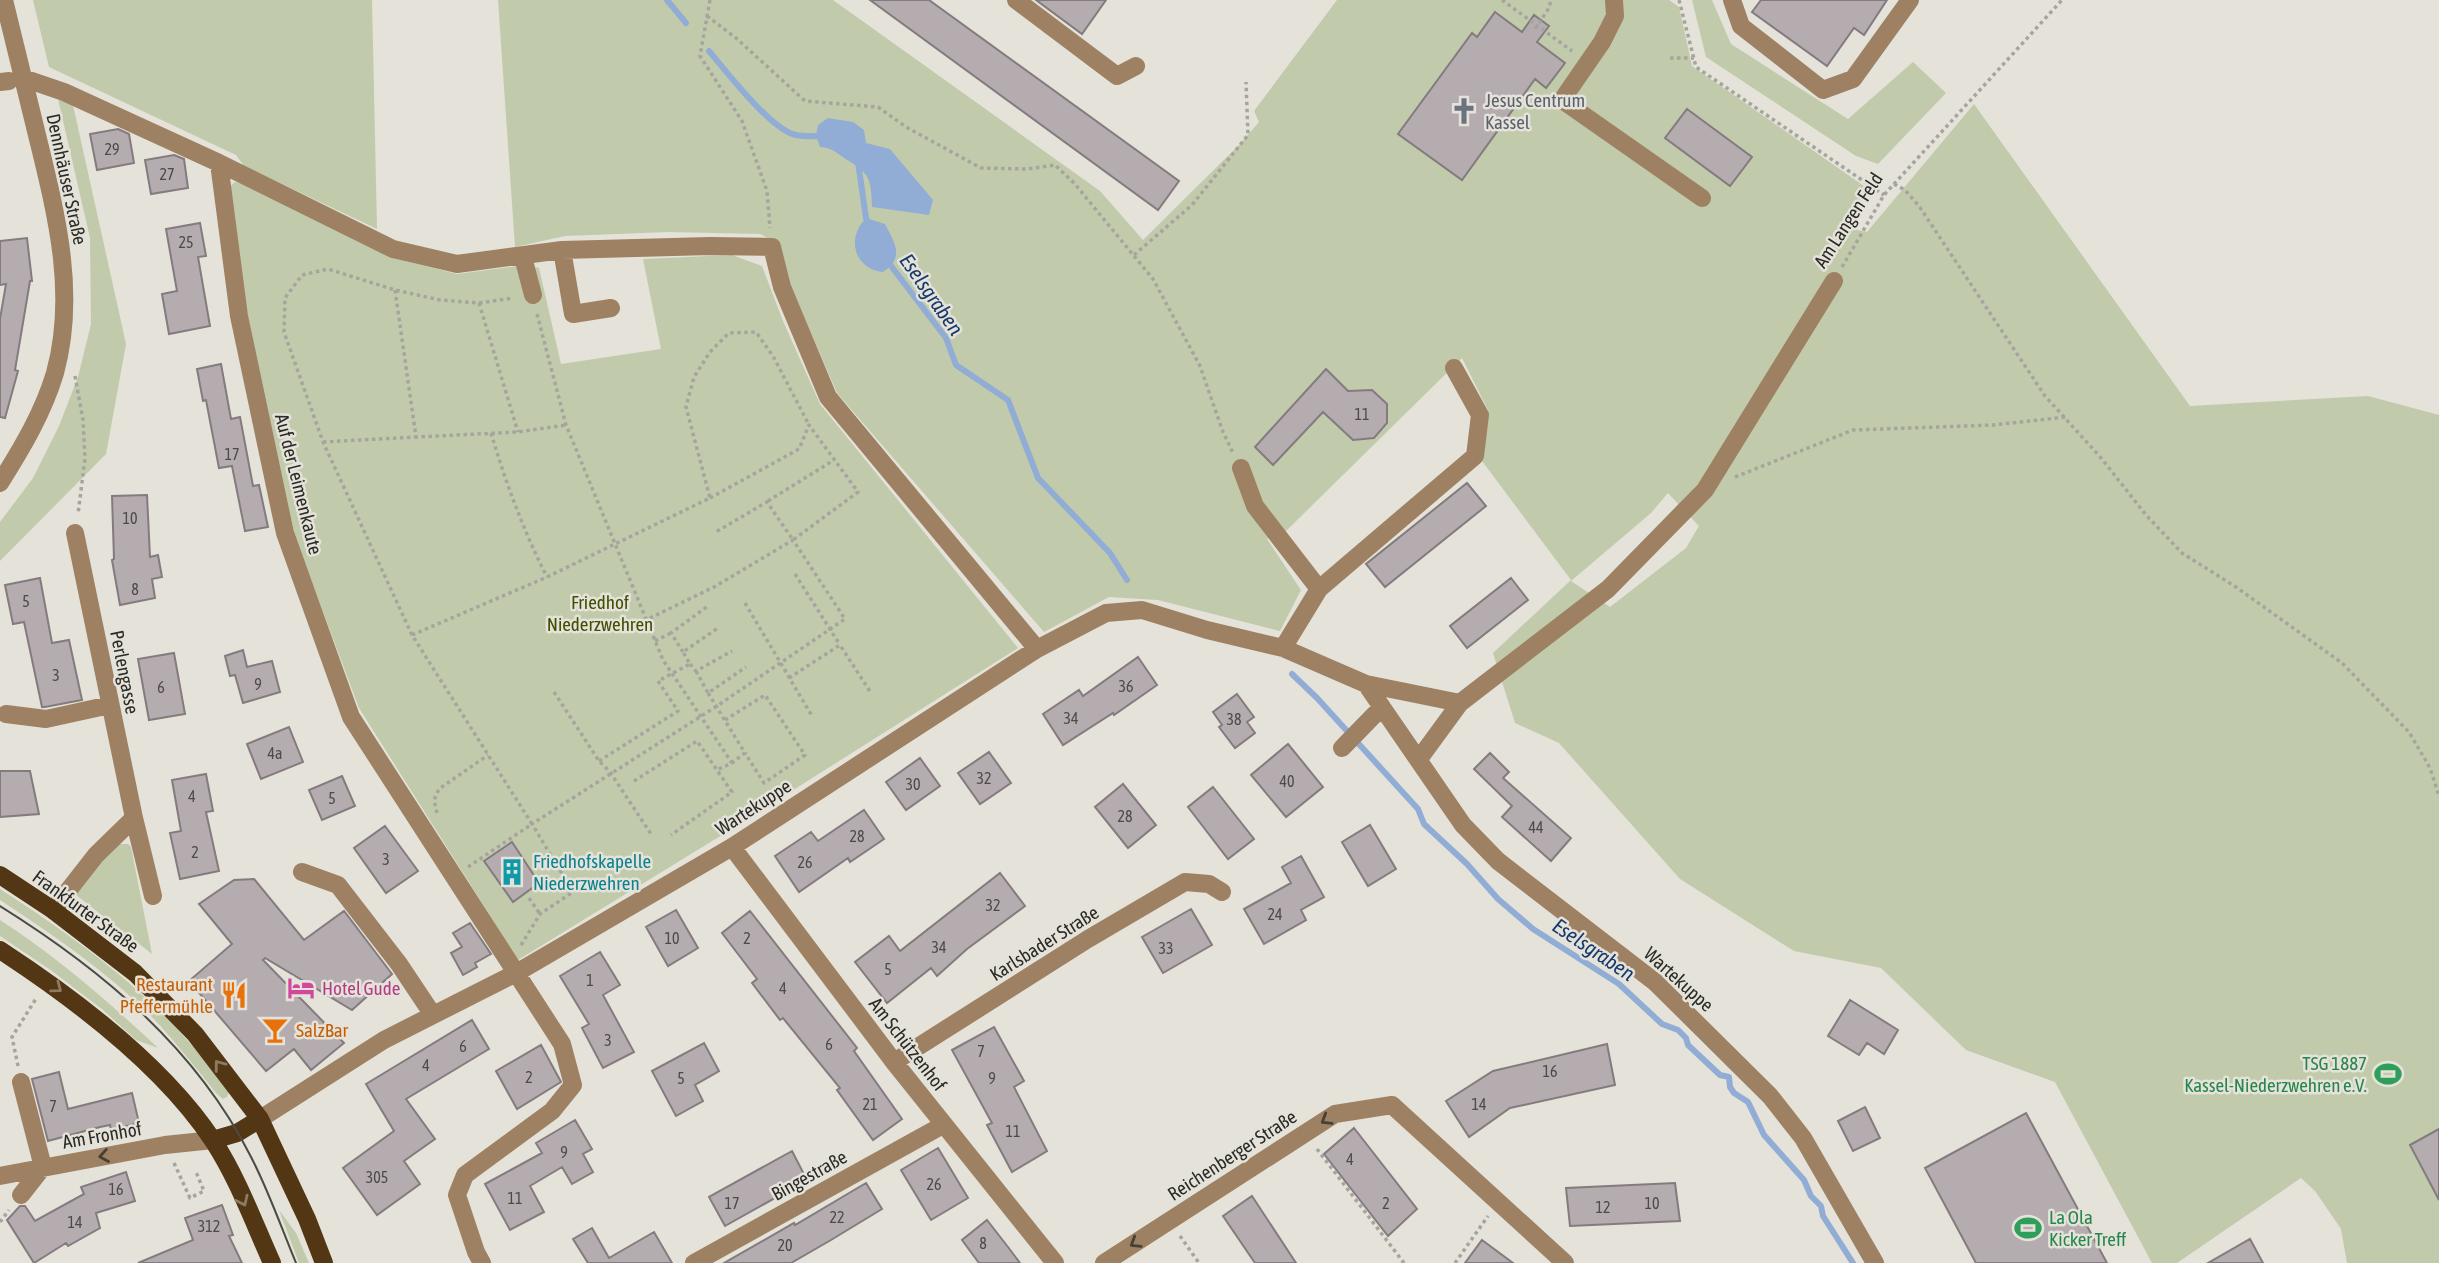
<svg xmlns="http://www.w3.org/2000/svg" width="2439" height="1263" font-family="'Asap Condensed',sans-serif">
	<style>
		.green { fill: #c1cbab; fill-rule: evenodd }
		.water { fill: #91add5 }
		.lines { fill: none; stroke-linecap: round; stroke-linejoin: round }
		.stream { stroke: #91add5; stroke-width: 6 }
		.building { fill: #b5acb0; stroke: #847b7f; stroke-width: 2 }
		.path { stroke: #a6a59d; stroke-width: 3.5; stroke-dasharray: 3.5 3.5; stroke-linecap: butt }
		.minor { stroke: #9e8062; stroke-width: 18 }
		.major { stroke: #533613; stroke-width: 18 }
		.tram { stroke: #4b4b46; stroke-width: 2 }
		.oneway { stroke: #8d7b62 }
		.oneway2 { stroke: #474035 }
		.labels { text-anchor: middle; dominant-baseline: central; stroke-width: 5; stroke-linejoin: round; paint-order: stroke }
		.number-label { font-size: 16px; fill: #4d4a48 }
		.worship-label { font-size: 19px; fill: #5b616d; stroke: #e4e2d9; text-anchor: start }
		.street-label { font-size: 19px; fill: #2a2a26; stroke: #e4e2d9 }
		.park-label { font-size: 19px; fill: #414f00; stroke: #e4e2d9 }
		.culture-label { font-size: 19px; fill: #0d838f; stroke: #e4e2d9; text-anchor: start }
		.food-label { font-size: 19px; fill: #c56008; stroke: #e4e2d9; text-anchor: end }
		.hotel-label { font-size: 19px; fill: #b23c85; stroke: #e4e2d9; text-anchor: start }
		.leisure-label { font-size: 19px; fill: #27864d; stroke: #e4e2d9; text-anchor: end }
		.water-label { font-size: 21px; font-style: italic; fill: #173a6c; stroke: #e4e2d9 }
	</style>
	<rect width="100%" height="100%" fill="#e4e2d9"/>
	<!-- green -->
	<path class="green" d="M33,0h339l5,229 -133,-63 -8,-11 -187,-88z
		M498,0h335l267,191 43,49 97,-96 19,-22 -5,-11 83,-111h332l10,7 13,59 179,125 -33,35 29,6 107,-128 216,302 178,-10 71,19v848h-92l-6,-34 -26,-38 -14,-13 -124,85h-25l-97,-181 -89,-32 -85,-82 -87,-17 -114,-72 -121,-136 -44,-20 -22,-70 78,-73 -89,-119 6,-51 -26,-52 -177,174 -18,7 34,51 -21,41 -122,-31 -49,-3 -65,35 -207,-239 -48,-111 -10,-38 -19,-10 -92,-2 -103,4 -50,11zM1668,493l31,33 -13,22 -76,59 -39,-26 80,-68z
		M1692,0h20l19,44 117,75 65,-57 33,31 -68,71 -22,-8 -150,-99z
		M58,99l15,6 53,239 -20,110 -106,107v-39l33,-44 26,-52 19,-49 13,-53 -1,-86z
		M235,182l16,2 139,73 67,17 69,-9 13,3 22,96 100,-15 -18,-90 89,-4 30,11 21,55 37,83 198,244 -296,187 -204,125 -159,-252 -64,-171 -47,-220 -20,-129z
		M118,844h10l3,3 21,107 -76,-59 33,-45z
		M0,889c68,44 134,91 188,152 15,16 27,34 41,51l-2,5 -4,2 -7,-6c-21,-26 -42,-53 -66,-78 -44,-44 -98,-81 -150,-115z
		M0,920c57,37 108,81 158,128l-22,-8 -33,-30 -51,-39 -52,-35z
		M279,1210l17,23 13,30h-10z"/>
	<!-- water -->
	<path class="water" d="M828,118l25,4 11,8 2,13 24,6 43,51 -4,15 -57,-8c-1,-25 -1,-33 -23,-46 -12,-7 -15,-13 -29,-14l-4,-11 2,-11z
		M866,218l19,6c10,19 20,34 -2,48 -29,-3 -37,-34 -17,-54z"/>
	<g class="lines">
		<!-- stream -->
		<path class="stream" d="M667,0l19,23
			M709,51c17,20 62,79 87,84 9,2 19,1 28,1
			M857,155l9,63 3,6
			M888,262l58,76 10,27 52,35 30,78 72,75 17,27
			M1292,674l25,24 101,111 6,15 43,40 31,35 35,30 86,55 43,40 16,6 8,8 2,7 32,30 9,2 1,10 4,6 14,9 16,33 40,45 7,16 10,10 2,10 30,47"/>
	</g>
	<!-- building -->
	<path class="building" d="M870,0h59l250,181 -21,29z
		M1036,0h70l-24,34z
		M1761,0h126l-23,35 -10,-7 -27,38 -75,-54z
		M1495,12l27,20 12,-17 15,11 -12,16 28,21 -19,25 -11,-9 -73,101 -64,-46 74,-101 5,4z
		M1687,109l65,48 -22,29 -65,-48z
		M118,129l11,5 5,29 -37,7 -7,-36z
		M174,155l10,4 4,29 -37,6 -6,-34z
		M200,223l6,33 -8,1 12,69 -41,8 -7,-40 15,-3 -11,-62z
		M27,238l5,43h-2l-15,89 3,1 -13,47 -5,-1v-98l6,-35 -6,1v-44z
		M221,364l10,55 9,-2 13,69 6,-1 9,42 -23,4 -13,-65 -13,2 -13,-68 -3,1 -6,-32z
		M1326,369l22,22 24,-1 15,14v19l-13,15 -21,2 -30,-28 -50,53 -18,-18z
		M1467,483l19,23 -101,81 -19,-23z
		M147,495l3,62 8,-2 4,22 -10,2 3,19 -35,7 -8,-45 2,-1 -2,-63z
		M40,578l12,65 17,-3 13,60 -37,7h-3l-18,-85 -11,2 -8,-39z
		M1511,578l17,22 -61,48 -17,-22z
		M243,650l4,17 25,-6 8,31 -37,11 -8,-28 -5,1 -5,-20z
		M174,653l11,61 -36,6 -11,-61z
		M1138,657l19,28 -43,30 -1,-2 -50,32 -20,-31 36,-24 4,6z
		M1237,694l17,23 -7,5 8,11 -20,15 -16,-21 3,-2 -9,-13z
		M289,727l14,35 -42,17 -14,-35z
		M1288,744l35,43 -37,30 -35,-42z
		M989,752l22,31 -31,21 -22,-31z
		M1490,753l19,19 -6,6 68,60 -20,23 -49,-44 10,-11 -38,-37z
		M920,758l20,28 -34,24 -20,-28z
		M0,771h30l9,43 -39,3z
		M206,774l7,37 -7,1 13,59 -39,8 -10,-46 11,-2 -9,-51z
		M342,776l13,30 -33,14 -13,-30z
		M1123,784l33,41 -28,23 -33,-41z
		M1213,787l41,52 -26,20 -40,-52z
		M864,810l20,29 -34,23 -2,-4 -49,34 -24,-36 36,-24 7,9z
		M1370,825l26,44 -28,17 -26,-44z
		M385,826l33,45 -32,22 -32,-45z
		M512,842l27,41 -26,19 -29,-41z
		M1301,856l23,41 -23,13 5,10 -42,24 -20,-35 47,-26 -9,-16z
		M1000,873l25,33 -58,43 -30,27 -6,-8 -44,35 -32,-41 34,-26 11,15z
		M254,879l50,61 40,-29 48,63 -40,36 -87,-52 -2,2 81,83 -33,27 -17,-21 -28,22 -77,-90 43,-37 -33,-40 35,-24z
		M1191,909l21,36 -49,28 -21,-36z
		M676,910l22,38 -30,18 -22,-39z
		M750,911l107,137 -3,3 48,68 -29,21 -36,-50 3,-2 -57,-70 -3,2 -28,-37 5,-4 -35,-46z
		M470,923l21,31 -16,9 2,4 -14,8 -12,-22 11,-6 -9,-14z
		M600,952l20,33 -17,10 31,57 -31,16 -21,-40 7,-4 -29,-48z
		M1850,1000l48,30 -14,24 -17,-11 -8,12 -31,-19z
		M472,1020l17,29 -83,50 29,40 -31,22 16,23 -43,31 -34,-47 51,-37 -28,-47z
		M994,1027l30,54 -10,6 33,64 -35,21 -25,-47 5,-2 -40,-73z
		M704,1043l15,28 -24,14 8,16 -27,15 -24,-45z
		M1607,1044l8,41 -105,23 -41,29 -23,-36 47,-30z
		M541,1045l20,37 -44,27 -21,-38z
		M59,1072l9,37 64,-16 7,30 -28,7 -1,-5 -10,2 -52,14 -16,-62z
		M1865,1107l15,31 -27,13 -15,-30z
		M2026,1113l81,150h-131l-51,-95z
		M575,1120l17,29 -9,5 10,18 -21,12 -10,-17 -32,19 14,26 -34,18 -25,-46 57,-31 -6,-10z
		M1354,1128l63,81 -29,27 -64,-82z
		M2439,1129v71l-29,-55z
		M938,1148l30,50 -37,22 -30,-50z
		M792,1151l15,29 -82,46 -16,-29z
		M126,1172l9,29 -39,12 4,15 -32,18 -2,-3 -32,20 -27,-43 13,-14h5l10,15 49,-27 -3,-7z
		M866,1183l16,26 -51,31 -40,23h-67l70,-40 1,2z
		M1675,1183l5,38 -110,5 -4,-38z
		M1252,1196l44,67h-41l-32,-47z
		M222,1205l11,30 -4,1 13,27h-104l55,-23 -8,-22z
		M987,1220l21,27 12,16h-41l-17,-23z
		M592,1228l17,30 45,-26 18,31h-84l-15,-24z
		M2250,1239l13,24h-55z
		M1482,1240l31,23h-48z"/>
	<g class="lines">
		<!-- path -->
		<path class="path" d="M710,0l-10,56 42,65 25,70 3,37
			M1502,0l70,51
			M1679,0l17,67 188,128
			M707,16l29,22 69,63 73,6 28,20 75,41 46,1 28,-4 19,18 79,96 47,87 23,66 10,21
			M1535,29l14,-21 2,-8
			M1670,58h24
			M1894,184l11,6 14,16 126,190 57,63 44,56 36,38 54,34 106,76 67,69 21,36 9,28
			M1134,255l58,-50 56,-70 -2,-53
			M1842,267l42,-72 178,-195
			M395,290l21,147 102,-5 48,-7
			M479,303l39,129
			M537,314l29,111 97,235 69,103
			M75,376l8,44 2,39 -7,55
			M491,433c15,50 32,97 56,144
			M323,442l93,-5
			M1735,477l118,-47 140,-5 73,-8
			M710,498l89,-49 10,-24 49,67 -65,48 -26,-38 -53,31
			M768,501l66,-41
			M795,574l45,71
			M745,603l67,113
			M412,635l135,-58 163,-79 -24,-91 8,-30 16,-25 19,-19 27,-1 17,24 36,69
			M655,641l16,-8
			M683,652l-12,-19 37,-27
			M690,664l6,7 36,-20
			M696,671l12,22 38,-26
			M789,678l51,-33 31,48
			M554,692l45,69 11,11 41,62
			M708,693l37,60 -13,10 -15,7
			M725,720l40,-25 40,60 -41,28 -19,-30
			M599,761l79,-50 -20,-30 32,-17 -7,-12 35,-24
			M634,781l63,-40 35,51 -61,43
			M437,813l-3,-13 5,-11 49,-34
			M468,867l64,-43 -120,-189 -89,-193 -39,-110 1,-34 17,-23 26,-6 67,21 45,10 39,3 34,-5
			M529,898l11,16
			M521,945l19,-31 33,-22 -41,-68 185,-118 128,-87 -52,-79 -79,47 -68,33
			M18,1066l-6,-29 25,-40
			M1317,1149l87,114
			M174,1163l16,35 14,-7 -8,-19
			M0,1222l9,-12
			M1180,1236l19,27
			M1455,1263l33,-47"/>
		<!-- minor -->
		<path class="minor" d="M1016,0l101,76 19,-10
			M1614,0l1,16 -13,26 -40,58 140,98
			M1732,0l9,26 82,64 30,-11 57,-79
			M23,78l41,14 155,71 174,86 64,15 105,-14 148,-4 62,1 10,40 46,110 209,252
			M0,82l9,-1
			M219,163l20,153 46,217 66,184 211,327 11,41 -21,26 -87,64 -8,20 19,57 6,11
			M562,250l11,64 38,-6
			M523,257l10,38
			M1241,468l14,38 64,83 -36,59
			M0,483c22,-35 43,-70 55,-110 22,-80 1,-160 -18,-238 -11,-45 -22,-90 -33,-135
			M1319,589l156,-133 5,-41 -26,-47
			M1366,684l97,141 35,36 157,121 115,114 33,42 72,125
			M6,714l40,5 64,-14
			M1342,748l40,-41
			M1419,759l41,-56
			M134,818l19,78
			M732,847l162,215 161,201
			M302,872l36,13 61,79 34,51
			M53,910l43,-55 38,-37 -59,-285
			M894,1062l194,-123 97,-57 24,2 13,8
			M21,1082l22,85
			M260,1119l124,-79 134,-68 214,-125 305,-198 69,-36 36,-3 65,20 76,18 83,36 94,19 148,-114 97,-99 129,-209
			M0,1176l165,-31 48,-5
			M21,1195l22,-28
			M694,1263l249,-138
			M1104,1263l231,-149 57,-9 173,158"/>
		<!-- major -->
		<path class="major" d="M0,875l53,35 82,63 60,61 65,85 47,100 17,44
			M0,950c75,49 165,117 214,192 24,37 40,81 58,121
			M213,1140l24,-7 23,-14"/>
		<!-- tram -->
		<path class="tram" d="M0,906c101,63 195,141 250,249 18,34 31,72 46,108"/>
	</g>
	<!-- one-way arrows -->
	<defs><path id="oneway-chevron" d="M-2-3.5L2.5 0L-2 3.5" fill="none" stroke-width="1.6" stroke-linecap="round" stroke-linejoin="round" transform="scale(1.75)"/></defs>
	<g class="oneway">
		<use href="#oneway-chevron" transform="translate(57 988) rotate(37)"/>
		<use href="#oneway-chevron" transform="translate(219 1065) rotate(-127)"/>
		<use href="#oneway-chevron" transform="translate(243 1201) rotate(65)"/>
	</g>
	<g class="oneway2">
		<use href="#oneway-chevron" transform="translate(1326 1120) rotate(148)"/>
		<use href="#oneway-chevron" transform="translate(104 1156) rotate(170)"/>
		<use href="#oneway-chevron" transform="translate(1135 1243) rotate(148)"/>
	</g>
	<!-- icons -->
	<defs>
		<symbol id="church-bare" viewBox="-9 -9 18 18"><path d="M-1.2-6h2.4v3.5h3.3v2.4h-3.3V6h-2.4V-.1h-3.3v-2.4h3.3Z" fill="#6b7280" stroke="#e4e2d9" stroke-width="2.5" paint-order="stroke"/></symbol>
		<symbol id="building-bare" viewBox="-9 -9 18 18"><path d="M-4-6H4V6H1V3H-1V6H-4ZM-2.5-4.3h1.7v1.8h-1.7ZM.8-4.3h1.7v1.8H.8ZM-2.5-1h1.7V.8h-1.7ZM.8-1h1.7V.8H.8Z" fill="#0f9aa8" stroke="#e4e2d9" stroke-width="2.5" paint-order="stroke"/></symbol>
		<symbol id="hotel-bare" viewBox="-9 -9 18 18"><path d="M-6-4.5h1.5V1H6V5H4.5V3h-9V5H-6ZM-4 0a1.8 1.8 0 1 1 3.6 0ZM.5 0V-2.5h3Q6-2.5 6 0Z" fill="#d1479c" stroke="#e4e2d9" stroke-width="2.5" paint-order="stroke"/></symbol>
		<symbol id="restaurant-bare" viewBox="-9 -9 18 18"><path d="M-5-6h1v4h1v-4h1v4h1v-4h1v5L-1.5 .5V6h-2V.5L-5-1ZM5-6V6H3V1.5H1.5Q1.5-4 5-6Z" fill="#e8710a" stroke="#e4e2d9" stroke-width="2.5" paint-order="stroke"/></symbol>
		<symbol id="bar-bare" viewBox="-9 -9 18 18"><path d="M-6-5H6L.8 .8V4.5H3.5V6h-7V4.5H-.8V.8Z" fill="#e8710a" stroke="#e4e2d9" stroke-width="2.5" paint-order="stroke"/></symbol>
		<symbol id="stadium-bare" viewBox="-9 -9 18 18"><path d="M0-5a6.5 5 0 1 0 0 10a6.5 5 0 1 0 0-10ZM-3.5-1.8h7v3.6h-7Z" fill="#2e9e5b" stroke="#e4e2d9" stroke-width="2.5" paint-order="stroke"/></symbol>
	</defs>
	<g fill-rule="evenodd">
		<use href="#church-bare" x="1445" y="92" width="38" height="38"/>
		<use href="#building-bare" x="493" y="853" width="38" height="38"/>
		<use href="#hotel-bare" x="282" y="969" width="38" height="38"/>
		<use href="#restaurant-bare" x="215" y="976" width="38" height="38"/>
		<use href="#bar-bare" x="256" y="1011" width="38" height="38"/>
		<use href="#stadium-bare" x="2369" y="1055" width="38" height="38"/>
		<use href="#stadium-bare" x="2009" y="1209" width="38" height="38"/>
	</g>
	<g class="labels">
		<!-- number labels -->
		<g class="number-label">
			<text x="112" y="149">29</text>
			<text x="167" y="174">27</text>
			<text x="186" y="242">25</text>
			<text x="1362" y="414">11</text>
			<text x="232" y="454">17</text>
			<text x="130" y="518">10</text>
			<text x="135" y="589">8</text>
			<text x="26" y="601">5</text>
			<text x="56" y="675">3</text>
			<text x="258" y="684">9</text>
			<text x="1126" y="686">36</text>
			<text x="161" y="687">6</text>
			<text x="1071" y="718">34</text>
			<text x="1234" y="719">38</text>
			<text x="275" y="753">4a</text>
			<text x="984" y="778">32</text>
			<text x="1287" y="781">40</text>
			<text x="913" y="784">30</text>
			<text x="192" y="796">4</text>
			<text x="332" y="798">5</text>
			<text x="1125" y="816">28</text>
			<text x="1536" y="827">44</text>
			<text x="857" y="836">28</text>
			<text x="195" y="852">2</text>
			<text x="386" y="859">3</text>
			<text x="805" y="862">26</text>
			<text x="993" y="905">32</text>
			<text x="1275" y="914">24</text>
			<text x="672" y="938">10</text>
			<text x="747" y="938">2</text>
			<text x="939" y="947">34</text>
			<text x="1166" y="948">33</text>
			<text x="888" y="969">5</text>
			<text x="590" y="980">1</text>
			<text x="783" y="988">4</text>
			<text x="608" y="1040">3</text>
			<text x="829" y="1044">6</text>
			<text x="463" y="1046">6</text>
			<text x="981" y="1051">7</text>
			<text x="426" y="1065">4</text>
			<text x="1550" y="1071">16</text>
			<text x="529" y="1077">2</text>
			<text x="681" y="1078">5</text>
			<text x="992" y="1078">9</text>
			<text x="870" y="1104">21</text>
			<text x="1479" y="1104">14</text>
			<text x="53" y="1106">7</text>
			<text x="1013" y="1131">11</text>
			<text x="564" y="1152">9</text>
			<text x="1350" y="1159">4</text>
			<text x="377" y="1177">305</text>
			<text x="934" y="1184">26</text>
			<text x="116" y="1189">16</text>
			<text x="515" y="1198">11</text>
			<text x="732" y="1203">17</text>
			<text x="1386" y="1203">2</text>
			<text x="1652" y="1203">10</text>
			<text x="1603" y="1207">12</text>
			<text x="837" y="1217">22</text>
			<text x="75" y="1222">14</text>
			<text x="209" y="1226">312</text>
			<text x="983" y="1243">8</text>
			<text x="785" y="1245">20</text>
		</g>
		<!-- worship labels -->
		<g class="worship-label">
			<text x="1485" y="100">Jesus Centrum<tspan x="1485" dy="22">Kassel</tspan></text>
		</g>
		<!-- street labels -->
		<g class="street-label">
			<text transform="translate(67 179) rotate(78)">Dennhäuser Straße</text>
			<text transform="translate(1848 220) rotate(-57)">Am Langen Feld</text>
			<text transform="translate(299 484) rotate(76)">Auf der Leimenkaute</text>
			<text transform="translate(125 672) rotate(79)">Perlengasse</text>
			<text transform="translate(753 807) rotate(-33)">Wartekuppe</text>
			<text transform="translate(86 911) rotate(36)">Frankfurter Straße</text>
			<text transform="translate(1044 943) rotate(-32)">Karlsbader Straße</text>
			<text transform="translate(1679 979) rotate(42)">Wartekuppe</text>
			<text transform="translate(908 1044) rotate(52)">Am Schützenhof</text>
			<text transform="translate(102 1135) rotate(-10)">Am Fronhof</text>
			<text transform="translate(1232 1155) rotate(-33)">Reichenberger Straße</text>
			<text transform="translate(809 1175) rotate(-29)">Bingestraße</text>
		</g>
		<!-- park labels -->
		<g class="park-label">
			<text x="600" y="602">Friedhof<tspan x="600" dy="22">Niederzwehren</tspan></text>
		</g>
		<!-- culture labels -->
		<g class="culture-label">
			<text x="533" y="861">Friedhofskapelle<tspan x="533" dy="22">Niederzwehren</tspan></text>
		</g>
		<!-- food labels -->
		<g class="food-label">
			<text x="213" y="984">Restaurant<tspan x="213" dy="22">Pfeffermühle</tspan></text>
			<text x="296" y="1030" text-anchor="start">SalzBar</text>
		</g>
		<!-- hotel labels -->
		<g class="hotel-label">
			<text x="322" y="988">Hotel Gude</text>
		</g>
		<!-- leisure labels -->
		<g class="leisure-label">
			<text x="2367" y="1063">TSG 1887<tspan x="2367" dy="22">Kassel-Niederzwehren e.V.</tspan></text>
			<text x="2049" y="1217" text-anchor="start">La Ola<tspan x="2049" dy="22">Kicker Treff</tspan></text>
		</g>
		<!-- water labels -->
		<g class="water-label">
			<text transform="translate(932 294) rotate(55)">Eselsgraben</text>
			<text transform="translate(1594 949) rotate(34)">Eselsgraben</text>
		</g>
	</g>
</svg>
